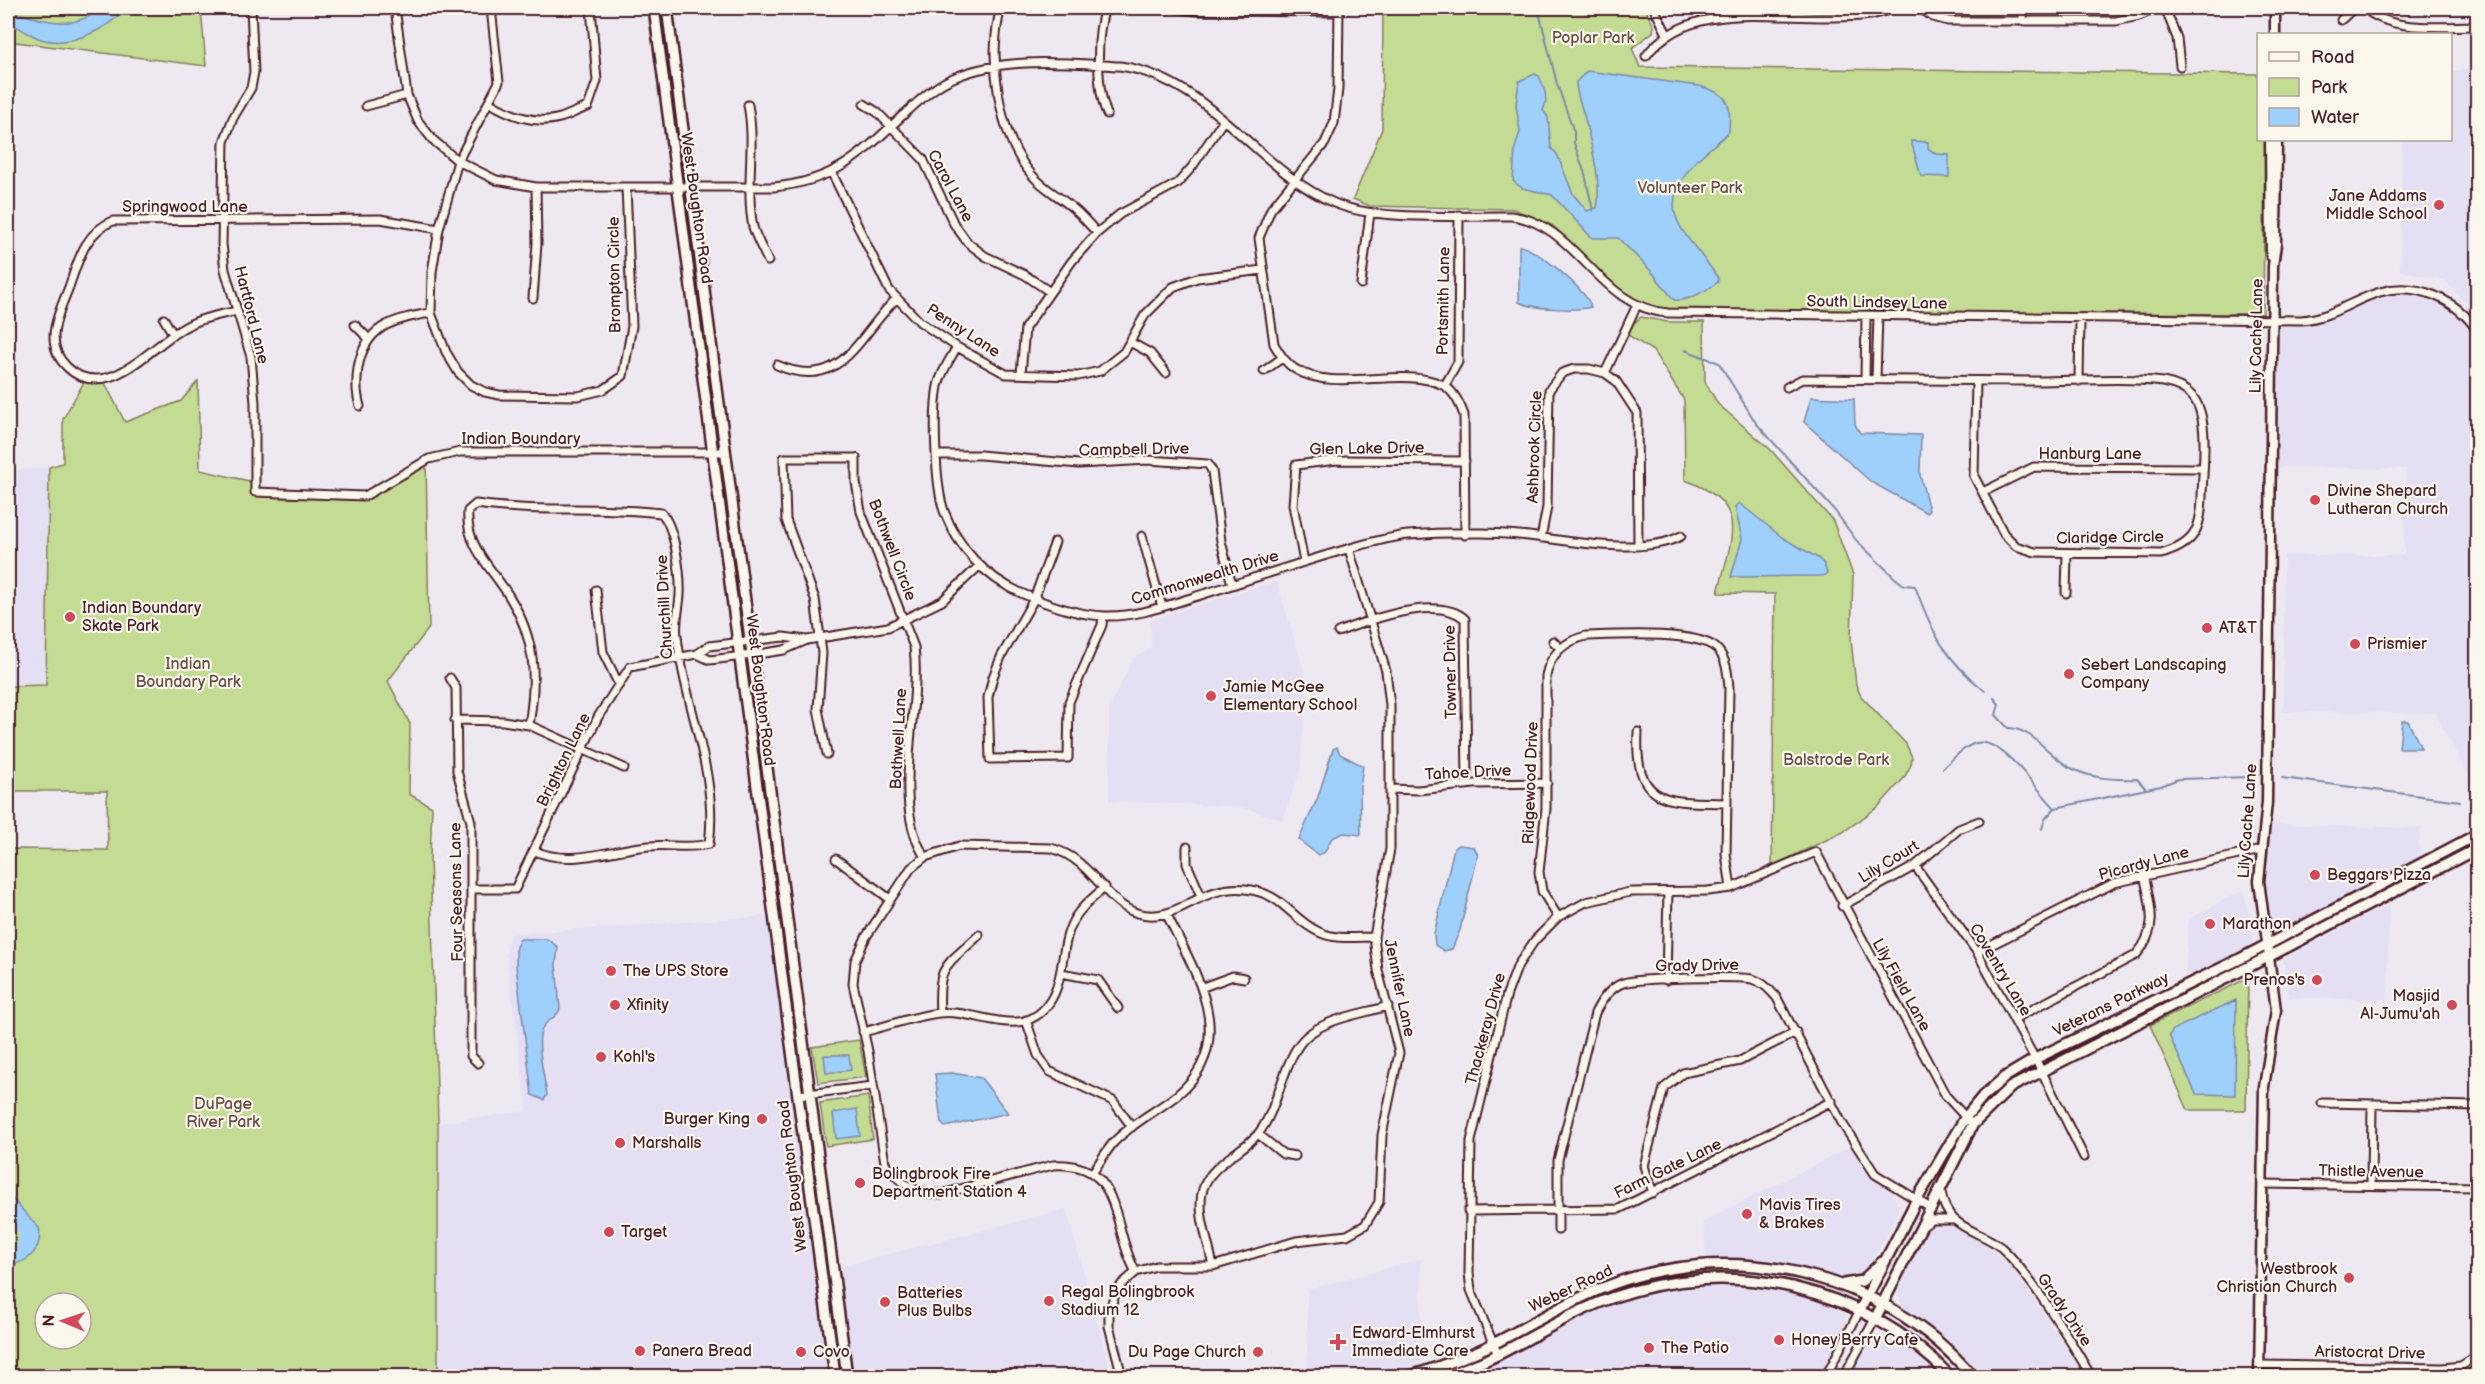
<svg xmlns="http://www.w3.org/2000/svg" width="2485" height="1384" font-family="'Balsamiq Sans',sans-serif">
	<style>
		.built { fill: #e5dff3 }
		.green { fill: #c3db92; stroke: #867d5e; stroke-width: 1.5; fill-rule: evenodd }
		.water { fill: #9fcffb; stroke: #7d89a8; stroke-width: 1.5 }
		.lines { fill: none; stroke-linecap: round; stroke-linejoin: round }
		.stream { stroke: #7d89a8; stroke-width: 2 }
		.river { stroke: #9fcffb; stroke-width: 12 }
		.minor-casing { stroke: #4a1f2b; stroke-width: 11 }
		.tertiary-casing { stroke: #4a1f2b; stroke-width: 13 }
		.secondary-casing { stroke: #4a1f2b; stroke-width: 14 }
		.minor { stroke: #fbf7ec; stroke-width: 7 }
		.tertiary { stroke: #fbf7ec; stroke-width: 8 }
		.secondary { stroke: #fbf7ec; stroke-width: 9 }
		.poi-dot { fill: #d1495b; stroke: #fbf7ec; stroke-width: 2 }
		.labels { text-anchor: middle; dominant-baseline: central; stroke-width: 4.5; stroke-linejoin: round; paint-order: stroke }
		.park-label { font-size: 16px; fill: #684e45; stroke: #fbf7ec }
		.street-label { font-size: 16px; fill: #4a1f2b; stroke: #fbf7ec }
		.poi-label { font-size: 16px; fill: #4a1f2b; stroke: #fbf7ec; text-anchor: start }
	</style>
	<rect width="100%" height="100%" fill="#eee9f0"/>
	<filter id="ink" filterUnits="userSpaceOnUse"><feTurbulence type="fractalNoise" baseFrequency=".0167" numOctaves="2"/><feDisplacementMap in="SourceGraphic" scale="12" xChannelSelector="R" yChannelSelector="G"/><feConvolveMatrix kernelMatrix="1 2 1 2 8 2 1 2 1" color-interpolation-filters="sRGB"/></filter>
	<g filter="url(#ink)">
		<!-- built -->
		<path class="built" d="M2451,70h26v244l-33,-34 -44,-9 2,-131h48z
			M2407,292l19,3 30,17 22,27 -1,453 -42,-79 -152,-1 1,-157h120l2,-86 -131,-2 1,-144 49,-3 48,-23z
			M49,467l-3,218 -38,1v-215z
			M1277,581l31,102 -8,90 -18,47 -41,-13 -132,-6v-92l24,-51 18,-10 -1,-28z
			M2267,824l153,4 -1,30 -151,81 -6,-43z
			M2244,890l10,54 -59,31 -10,-1 4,-56z
			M2389,904l-1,96 -100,-2 -5,-39z
			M766,916l15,77 8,85 8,35 17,154 8,36 9,73h-393v-253l89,-12 -21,-160 4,-17z
			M1851,1146l15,26 26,21 7,13 -4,14 -30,53 -10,5 -10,1 -74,-17 -65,-4 -3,-36z
			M1066,1209l46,167h-260l-14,-109z
			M1939,1222l9,1 45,26 21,21 72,106h-104l-32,-33 -49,-38 -3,-15 28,-61z
			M1421,1259v107l-24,10h-90v-87z
			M1735,1283l65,9 27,9 16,10 3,8 -3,17 -21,40h-359l145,-73 44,-11z
			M1881,1334l15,3 48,39h-95l14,-26 8,-11z"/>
		<!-- green -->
		<path class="green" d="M8,8h193l5,58 -198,-25z
			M1383,8h262l9,18 -1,6 -21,16 8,19 618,7v66h7l-2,174 -614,-3 -25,-11 -54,-58 -17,-16 -17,-8 -23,-9 -143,-3 -17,-7 29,-70z
			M1641,317l27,5h36l1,60 13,22 52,45 63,72 20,54 -2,65 5,45 5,11 45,48 6,13 -1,8 -7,13 -26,29 -35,25 -71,34 3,-272 -57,-1c13,-55 34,-89 -33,-113l-1,-80 -31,-49 -25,-16 5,-11z
			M198,381l2,89 49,11 6,11 109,1 62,-35 3,170 -41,53 22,43 -1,70 23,13 -2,50 8,266v253h-430v-527l100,1 -1,-59h-99v-105l38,-1 3,-218 14,-4v-44l21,-37 21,1 20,39 56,-21zM45,1303h36v36h-36z
			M2248,978l-2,132h-58l-38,-85z
			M859,1040l7,37 -48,6 -6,-36z
			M868,1096l5,43 -47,7 -6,-43z
			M1705,1269h39l-1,2 -81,9 -56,16 -1,-3 40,-15z"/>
		<!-- water -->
		<path class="water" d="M101,8h24c-18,23 -60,42 -89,29 -11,-5 -18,-10 -28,-15v-11c34,7 64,23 93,-3z
			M1587,71l112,15c30,8 32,15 30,45 -9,11 -21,18 -31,28 -50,54 -11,72 20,119v4c-10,8 -31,20 -44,18l-23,-29 -33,-33h-26l-40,-43 -30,-7 -9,-7 2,-33 5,-16 -4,-27 3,-24 16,-7 4,2c5,10 10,24 4,34l5,7 3,31 6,6 16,40 14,17 10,-3c5,-28 -6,-62 -12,-89 -3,-14 -9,-23 -9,-37z
			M1911,141l17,1v6l8,6 13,1v22l-28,-1z
			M1519,246c15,0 70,46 72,61 -13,4 -61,2 -72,-5z
			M1811,397l43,2 1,25 5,9 61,2 -1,40 9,35 -2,3 -56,-31 -67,-60z
			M1739,503l44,35 35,20 6,6 3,9 -4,3 -92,1 11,-38 -7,-32z
			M2402,721h6l13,27h-22z
			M1337,747l3,7 23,12 -3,21 1,48 -17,-2 -12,5 -8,15 -6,2 -19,-15 1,-3 18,-40 15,-48z
			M1459,845l15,2 4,8 -18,75 -8,19 -8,2 -9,-6 -1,-11 20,-86z
			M520,939h27l11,8 -2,18 4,44c-3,9 -14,11 -18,20 -7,14 3,50 5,66l-3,5 -12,-5 -16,-129v-19z
			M2236,1000l-1,95 -39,-1 -27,-59 5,-6z
			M824,1055h25l2,15 -25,3z
			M952,1073l29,5 27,35 -63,14 -4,-4 -6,-49z
			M857,1109l3,27 -24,3 -3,-26z
			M8,1194l31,34c4,20 -11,37 -31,36v-15l14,-1 7,-15 -21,-12z"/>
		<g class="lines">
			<!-- stream -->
			<path class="stream" d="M1538,8l19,76 17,48v11l11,31 8,37
				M1685,350l34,13 37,60 79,88 21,29 39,38 9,7 11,1c17,47 30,73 70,105
				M1994,698l5,6 -3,11 12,13c24,0 41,28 61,39 22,12 45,13 68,12l9,10
				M1943,768c10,-9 20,-21 33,-25 26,-7 62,49 79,65
				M2282,778l178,23
				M2042,829l3,-10 10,-11 106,-22 17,-7 74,-2"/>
			<!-- river -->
			<path class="river" d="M8,1211l18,21 -5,22h-13"/>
			<defs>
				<path id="minor" d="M251,8l3,64 -3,16 -18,30 -9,24 -2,102 3,26 26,87 4,46v89l110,4 64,-37 31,-7h266
					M395,8l12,87 11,26 15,19 25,21 38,19 40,7h238c60,-6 86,-31 128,-71 16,-14 32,-30 51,-38 51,-22 113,-15 167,-12 90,13 136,103 214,137 44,19 127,12 177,13 66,7 86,91 157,97l633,7c31,-2 51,-20 79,-28 37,-11 78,8 98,40
					M491,8l8,74 -41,79 -19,68 -7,43 -1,41 15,39 12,20 13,13 14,7 14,3 79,1 25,-6 20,-14 9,-50 -6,-139
					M1001,8c-14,48 -3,128 31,167 12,14 29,22 43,35 8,7 15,15 22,23
					M1105,8c-9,27 -9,80 2,106
					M1174,8l23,3 142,1
					M1339,8l-1,81 -4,34 -9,20 -54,66 -12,29 15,106c5,9 11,19 21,25 40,25 108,-4 148,16 10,5 17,19 21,30l1,120
					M1654,8l13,26
					M1920,8l13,9 15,4h168l23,-5 19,-8
					M2165,8l12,30 3,28
					M2364,8c28,25 78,18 114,18
					M2023,20v-12
					M2341,20l13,-12
					M1646,56c42,-56 126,-37 188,-39 20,0 40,0 58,-9
					M490,103c21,12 45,22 70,15 10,-3 18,-8 28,-11l9,-26 -6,-73
					M864,104l13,8 46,47 31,65 14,19 17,13 40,19 25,17
					M748,105c8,40 -3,82 5,122 3,11 10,23 15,34
					M366,106l41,-11
					M832,173l57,117 31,32 37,25 49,27 72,2 22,-5 24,-19 21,-37 28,-28 24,-9 66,-8
					M1361,284l9,-71
					M533,298l4,-54 -1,-57
					M237,311c-18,4 -36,7 -52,16 -26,14 -60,54 -90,52 -11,0 -20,-4 -28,-12 -25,-24 -8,-54 2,-80 9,-26 16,-55 44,-66l267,-2 59,10
					M164,319l9,15
					M355,325l13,13
					M1130,342l20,11 16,20
					M957,347c-7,12 -16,25 -19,39 -5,27 -3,99 6,125 14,37 41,66 77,82 25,11 57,22 84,23 31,1 60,-10 89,-19 48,-15 95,-31 143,-45 24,-7 46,-14 71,-17 39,-3 82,-3 121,1 40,5 116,20 152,0
					M777,365c65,29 82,-31 120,-67
					M1264,371l18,-13
					M1605,373l31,-66
					M1021,374l4,-46 47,-67 25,-28 23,-19 58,-31 14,-16 31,-46
					M1865,379l1,-63
					M1876,379l2,-63
					M2079,381l1,-62
					M1445,385l13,-23 1,-147
					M1787,387l15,-8c78,1 156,2 233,2 41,0 88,-4 128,1 10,2 22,6 29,14 19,21 10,74 10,102 -1,33 -9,47 -41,56l-126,-2 -19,-6 -12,-12 -30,-58 2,-95
					M360,406c-4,-13 -4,-24 -2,-38 7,-42 35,-49 73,-55
					M937,455h43l99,9 69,-4 60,4 4,7 9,70 11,44
					M1983,492l51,-25 168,1
					M1142,536l20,71
					M1541,538l6,-31 2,-117 13,-17 12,-4h15l16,4 11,8 21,32 1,132
					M1055,542l-21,57 -33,58 -8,20 -5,20 2,62 78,-1 1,-56 33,-77 1,-9
					M1304,562l-11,-57 3,-40 41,-5 128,1
					M596,590l7,62 16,33
					M2066,593l1,-40
					M1338,632c28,-11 100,-38 127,-13l2,165
					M1553,641l7,7
					M697,654l13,6 42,-5 32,-5 23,-10 81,-13 54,-26 37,-35
					M450,678l6,10 1,83 14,51v234l7,7
					M455,720l48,1 26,4 95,43
					M529,725c8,-48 7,-86 -20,-129 -17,-28 -44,-50 -41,-85l8,-7c62,9 123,1 185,9 14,12 20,63 19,82 -1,14 -5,28 -3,41 7,69 42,137 32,208 -20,5 -40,0 -60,2 -38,3 -78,21 -114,5
					M1638,732c-4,74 29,70 89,71
					M827,754l-9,-45 4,-56 -7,-54 -29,-79 -2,-62h72v24l5,30 53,135c8,63 -25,155 11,210
					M1390,789l28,1 56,-6 73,-1
					M1187,847v17l14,32
					M836,859l54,40
					M1915,866l62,86 64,118 43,87
					M472,889h43l83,-172 32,-50 67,-13 12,-8 74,-9 24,3
					M1842,906l73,-40 44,-37 20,-8
					M1558,917l-16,-26 -3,-19 7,-64v-132c4,-22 19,-35 40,-40 29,-1 110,-6 130,12 11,10 12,27 13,40l-3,166 5,34
					M1977,952l137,-69 147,-33
					M1061,973l37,7 20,28
					M1666,980l2,-88
					M1203,987l30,-11 11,2
					M940,1013c-3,-50 6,-46 39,-78
					M2014,1019l122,-64c23,-26 15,-48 8,-80
					M1026,1020l12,35 11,16 64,30 19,26
					M863,1032c25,-6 51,-16 76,-19 41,-5 91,35 116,-21 10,-24 6,-53 21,-76 7,-11 19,-20 29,-29
					M799,1095l74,-9
					M2322,1103l156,3
					M1258,1134l25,20 12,2
					M1093,1172c7,-10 13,-21 21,-30 18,-19 43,-31 63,-47 64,-53 18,-123 -10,-180
					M2263,1184l215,3
					M2371,1185l1,-81
					M1941,1191c5,43 44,37 67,63 30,33 61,84 83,122
					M1653,1193l-9,-27 20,-78 19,-15 57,-12 56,-29
					M1468,1211l151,-2 213,-108
					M1923,1226l9,-6h22
					M1558,1230v-70l37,-147c6,-12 14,-25 28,-30 15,-5 112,-7 129,-4 11,3 18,11 25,19l65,125 33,51 57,35
					M1213,1266c-4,-23 -17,-54 -10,-77 7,-24 39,-37 55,-55 22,-27 25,-78 49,-98 20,-18 55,-22 81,-30
					M1136,1272c-26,-45 -11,-111 -83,-107l-112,29c-26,-1 -41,-9 -56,-31l-17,-112 -15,-67 2,-23 11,-24 45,-69 14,-11 34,-11 92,2c42,11 53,55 86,65 41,12 61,-29 108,-24 39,4 45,30 74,43 16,8 37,5 55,5
					M1498,1355l-27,-65 -2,-17 2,-132 36,-147 11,-29 17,-25 23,-23 28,-15 44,-10 78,-1 23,-3 85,-36 130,244 23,25
					M2259,1365l184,3 18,-2 17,-11
					M1122,1376l-13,-50v-15l5,-14 8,-13 14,-12 20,-6h57l83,-25 51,-6 18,-10 14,-23 3,-67 17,-82 -21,-83 -4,-33 16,-88v-144l-4,-34 -37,-122
					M1826,1376l34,-66
					M1844,1376l31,-57"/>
				<path id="tertiary" d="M2275,8v26
					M2270,140l1,116
					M2259,1376l5,-289 12,-77 -17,-129 8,-79 6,-536 3,-22 1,-104"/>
				<path id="secondary" d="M654,8l181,1368
					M667,8l180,1368
					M1844,1284l18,-3 20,-19
					M1860,1310l56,-109 49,-83 18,-22 22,-19 30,-18 205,-100 238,-125
					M1875,1319l98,-195 38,-37 257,-130 210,-109
					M1411,1376c28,-9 58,-20 84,-33 35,-18 69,-39 105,-54 126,-53 284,-18 372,87
					M1444,1376c19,-7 38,-13 55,-22 38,-19 75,-43 115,-57 118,-41 249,-11 336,79"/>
			</defs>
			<!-- minor casing -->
			<use href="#minor" class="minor-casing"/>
			<!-- tertiary casing -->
			<use href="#tertiary" class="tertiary-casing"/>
			<!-- secondary casing -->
			<use href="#secondary" class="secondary-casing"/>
			<!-- minor -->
			<use href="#minor" class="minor"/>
			<!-- tertiary -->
			<use href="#tertiary" class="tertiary"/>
			<!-- secondary -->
			<use href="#secondary" class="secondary"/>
		</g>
	</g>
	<!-- markers -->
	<g class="poi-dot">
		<circle cx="2439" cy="205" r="6"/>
		<circle cx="2315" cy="500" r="6"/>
		<circle cx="70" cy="617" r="6"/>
		<circle cx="2207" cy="628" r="6"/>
		<circle cx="2355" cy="644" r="6"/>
		<circle cx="2069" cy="674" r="6"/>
		<circle cx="1211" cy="696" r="6"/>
		<circle cx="2315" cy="875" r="6"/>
		<circle cx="2210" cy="924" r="6"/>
		<circle cx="611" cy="971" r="6"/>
		<circle cx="2317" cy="980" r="6"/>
		<circle cx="615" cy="1005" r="6"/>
		<circle cx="2452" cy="1005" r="6"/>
		<circle cx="601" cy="1057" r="6"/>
		<circle cx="762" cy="1119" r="6"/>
		<circle cx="620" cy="1143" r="6"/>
		<circle cx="860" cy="1183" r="6"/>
		<circle cx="1747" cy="1214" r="6"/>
		<circle cx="609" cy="1232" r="6"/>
		<circle cx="2349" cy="1278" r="6"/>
		<circle cx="1049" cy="1301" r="6"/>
		<circle cx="885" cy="1302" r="6"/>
		<circle cx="1779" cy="1340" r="6"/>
		<path d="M1335 1333h6v6h6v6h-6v6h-6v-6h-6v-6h6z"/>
		<circle cx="1649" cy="1348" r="6"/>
		<circle cx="640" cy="1351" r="6"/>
		<circle cx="801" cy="1352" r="6"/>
		<circle cx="1258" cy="1352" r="6"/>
	</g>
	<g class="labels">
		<!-- park labels -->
		<g class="park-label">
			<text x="1593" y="38">Poplar Park</text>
			<text x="1690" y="188">Volunteer Park</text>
			<text x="188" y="664">Indian<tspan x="188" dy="18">Boundary Park</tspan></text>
			<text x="1836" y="760">Balstrode Park</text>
			<text x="223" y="1104">DuPage<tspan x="223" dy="18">River Park</tspan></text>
		</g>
		<!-- street labels -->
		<g class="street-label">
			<text transform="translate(950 186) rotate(62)">Carol Lane</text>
			<text x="185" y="207">Springwood Lane</text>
			<text transform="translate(696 208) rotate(82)">West Boughton Road</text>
			<text transform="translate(615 275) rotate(-91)">Brompton Circle</text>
			<text transform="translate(1444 301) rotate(-89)">Portsmith Lane</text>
			<text transform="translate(1877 303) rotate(1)">South Lindsey Lane</text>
			<text transform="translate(251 315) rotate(76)">Hartford Lane</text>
			<text transform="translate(963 331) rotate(33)">Penny Lane</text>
			<text transform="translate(2257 336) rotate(-89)">Lily Cache Lane</text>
			<text x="521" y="439">Indian Boundary</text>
			<text transform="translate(1535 447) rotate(-88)">Ashbrook Circle</text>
			<text transform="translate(1367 449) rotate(-1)">Glen Lake Drive</text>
			<text transform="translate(1134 450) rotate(-1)">Campbell Drive</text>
			<text x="2090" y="454">Hanburg Lane</text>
			<text transform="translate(2110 538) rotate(-1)">Claridge Circle</text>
			<text transform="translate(892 550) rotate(69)">Bothwell Circle</text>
			<text transform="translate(1205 578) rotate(-17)">Commonwealth Drive</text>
			<text transform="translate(665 607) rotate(-93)">Churchill Drive</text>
			<text transform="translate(1451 672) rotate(-91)">Towner Drive</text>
			<text transform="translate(760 690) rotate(83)">West Boughton Road</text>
			<text transform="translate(899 739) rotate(-87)">Bothwell Lane</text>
			<text transform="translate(564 760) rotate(-64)">Brighton Lane</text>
			<text transform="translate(1468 773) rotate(-3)">Tahoe Drive</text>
			<text transform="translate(1531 783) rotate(-88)">Ridgewood Drive</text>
			<text transform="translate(2248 821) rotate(-86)">Lily Cache Lane</text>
			<text transform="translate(1889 862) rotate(-31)">Lily Court</text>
			<text transform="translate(2144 864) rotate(-15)">Picardy Lane</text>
			<text transform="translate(457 892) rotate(-91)">Four Seasons Lane</text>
			<text transform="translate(1697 966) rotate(-1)">Grady Drive</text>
			<text transform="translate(2000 970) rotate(59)">Coventry Lane</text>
			<text transform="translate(1901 985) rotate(61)">Lily Field Lane</text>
			<text transform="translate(1399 988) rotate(78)">Jennifer Lane</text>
			<text transform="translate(2111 1005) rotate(-26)">Veterans Parkway</text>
			<text transform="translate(1486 1029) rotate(-75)">Thackeray Drive</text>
			<text transform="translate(1668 1169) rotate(-26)">Farm Gate Lane</text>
			<text transform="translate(2371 1172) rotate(1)">Thistle Avenue</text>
			<text transform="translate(793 1176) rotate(-97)">West Boughton Road</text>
			<text transform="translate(1571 1289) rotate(-25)">Weber Road</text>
			<text transform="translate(2064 1310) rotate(56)">Grady Drive</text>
			<text transform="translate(2370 1353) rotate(1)">Aristocrat Drive</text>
		</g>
		<!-- poi labels -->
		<g class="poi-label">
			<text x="2427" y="196" text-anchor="end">Jane Addams<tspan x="2427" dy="18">Middle School</tspan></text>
			<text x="2327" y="491">Divine Shepard<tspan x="2327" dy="18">Lutheran Church</tspan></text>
			<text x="82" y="608">Indian Boundary<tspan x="82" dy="18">Skate Park</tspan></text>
			<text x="2219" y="628">AT&amp;T</text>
			<text x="2367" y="644">Prismier</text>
			<text x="2081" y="665">Sebert Landscaping<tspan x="2081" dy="18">Company</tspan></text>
			<text x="1223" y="687">Jamie McGee<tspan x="1223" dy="18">Elementary School</tspan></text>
			<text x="2327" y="875">Beggars Pizza</text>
			<text x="2222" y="924">Marathon</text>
			<text x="623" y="971">The UPS Store</text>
			<text x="2305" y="980" text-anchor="end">Prenos's</text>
			<text x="2440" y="996" text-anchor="end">Masjid<tspan x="2440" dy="18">Al-Jumu'ah</tspan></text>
			<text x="627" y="1005">Xfinity</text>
			<text x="613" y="1057">Kohl's</text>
			<text x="750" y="1119" text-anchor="end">Burger King</text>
			<text x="632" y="1143">Marshalls</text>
			<text x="872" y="1174">Bolingbrook Fire<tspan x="872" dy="18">Department Station 4</tspan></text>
			<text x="1759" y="1205">Mavis Tires<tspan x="1759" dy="18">&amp; Brakes</tspan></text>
			<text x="621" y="1232">Target</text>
			<text x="2337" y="1269" text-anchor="end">Westbrook<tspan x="2337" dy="18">Christian Church</tspan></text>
			<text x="1061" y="1292">Regal Bolingbrook<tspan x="1061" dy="18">Stadium 12</tspan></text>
			<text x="897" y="1293">Batteries<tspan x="897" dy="18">Plus Bulbs</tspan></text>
			<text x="1352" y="1333">Edward-Elmhurst<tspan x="1352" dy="18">Immediate Care</tspan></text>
			<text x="1791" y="1340">Honey Berry Cafe</text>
			<text x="1661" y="1348">The Patio</text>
			<text x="652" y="1351">Panera Bread</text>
			<text x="813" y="1352">Covo</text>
			<text x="1246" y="1352" text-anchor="end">Du Page Church</text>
		</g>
	</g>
	<!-- margin -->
	<rect width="2485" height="1384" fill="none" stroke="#fbf7ec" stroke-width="30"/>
	<rect x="15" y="15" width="2455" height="1354" fill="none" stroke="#4a1f2b" stroke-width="2" filter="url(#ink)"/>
	<!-- legend -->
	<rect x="2257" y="33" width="195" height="108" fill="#fbf7ec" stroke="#b4a19f" stroke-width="1.5"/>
	<rect x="2269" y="52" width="30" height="9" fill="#fbf7ec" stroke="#b4a19f" stroke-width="1.5"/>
	<text x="2311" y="63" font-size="18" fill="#4a1f2b">Road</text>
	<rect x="2269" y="78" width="30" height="18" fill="#c3db92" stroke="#b4a19f" stroke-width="1.5"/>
	<text x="2311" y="93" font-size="18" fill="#4a1f2b">Park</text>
	<rect x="2269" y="108" width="30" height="18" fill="#9fcffb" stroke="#b4a19f" stroke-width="1.5"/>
	<text x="2311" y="123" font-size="18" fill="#4a1f2b">Water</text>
	<!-- north arrow -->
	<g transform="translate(63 1321) rotate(272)"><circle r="28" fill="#fbf7ec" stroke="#b4a19f" stroke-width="1.5"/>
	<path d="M0-4.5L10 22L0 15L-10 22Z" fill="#d1495b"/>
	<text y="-9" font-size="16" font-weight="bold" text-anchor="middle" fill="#4a1f2b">N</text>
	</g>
</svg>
